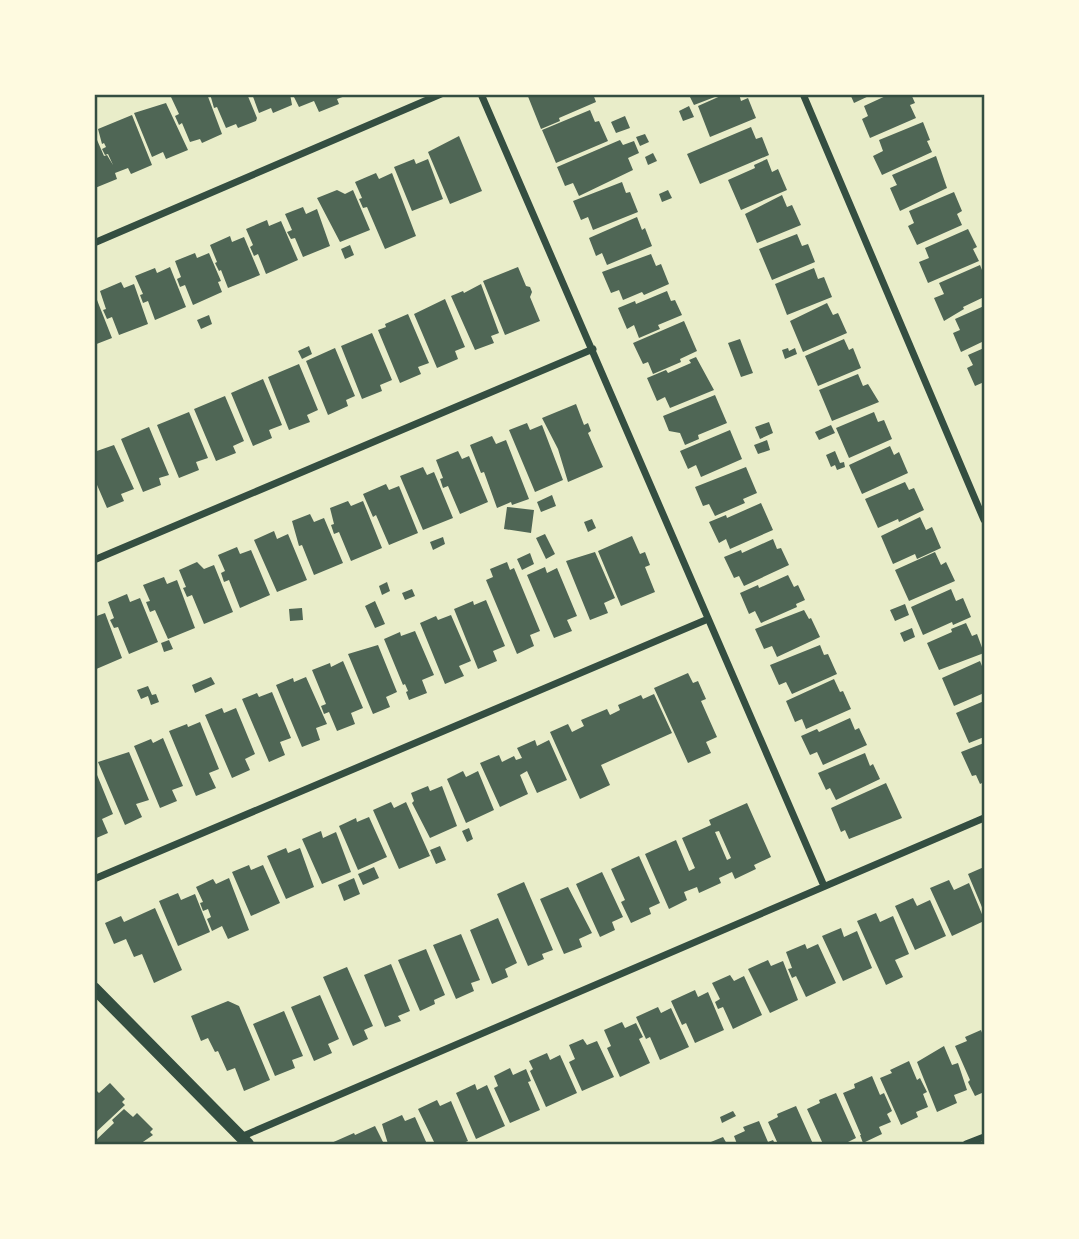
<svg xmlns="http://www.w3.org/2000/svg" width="1079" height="1239" font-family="Jost,sans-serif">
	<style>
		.building { fill: #4f6655; fill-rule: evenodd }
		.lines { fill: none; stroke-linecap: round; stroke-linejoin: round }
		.minor { stroke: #344e41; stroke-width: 7 }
		.tertiary { stroke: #344e41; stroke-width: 12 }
		.neatline { fill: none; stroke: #344e41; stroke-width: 2.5 }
	</style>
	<rect width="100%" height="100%" fill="#e9edc9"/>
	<!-- building -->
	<path class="building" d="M177,94h30l15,40 -20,9 -2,-4 -10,3 -8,-19 -3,2 -4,-9 4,-2 -8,-17z
		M210,94h37l10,24 -1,3 -18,7 -2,-4 -10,4 -9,-21 -3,1z
		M252,94h38l2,11 -19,8 -2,-5 -12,5z
		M527,94h66l3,8 -37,16 1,3 -19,8z
		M725,94h14l2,7 7,-3 8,20 -46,19 -12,-31z
		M850,94h23l-19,9z
		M890,94h21l4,9 -5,2 6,13 -46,20 -8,-19 6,-3 -4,-10z
		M293,95h55l-11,4 2,5 -20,8 -5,-11 -15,6z
		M689,95h31l-26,10z
		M166,103l22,47 -22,9 -3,-7 -11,5 -18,-44z
		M689,106l5,11 -11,4 -4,-10z
		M590,110l5,12 4,-1 9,20 -52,22 -14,-33z
		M132,115l20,50 -21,9 -3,-6 -13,5 2,6 -22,9 -1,-55 10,23 3,-1 6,10 -5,-11 -3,1 -3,-6 4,-2 -2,-4 -2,1 -4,-15z
		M625,116l5,12 -14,5 -5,-11z
		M923,122l7,18 -3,1 5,11 -50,23 -9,-19 10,-5 -4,-11z
		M751,127l5,12 6,-2 7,18 -69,29 -13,-30z
		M645,134l4,8 -9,4 -4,-9z
		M459,136l23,55 -32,13 -22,-52z
		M620,140l3,5 11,-4 5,12 -11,5 5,12 -54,26 -6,-13 -8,3 -8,-19z
		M653,153l4,8 -9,4 -3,-8z
		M936,156l11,32 -47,23 -10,-23 7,-3 -5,-10z
		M414,159l2,5 12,-5 15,40 -31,12 -18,-44z
		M767,159l5,13 6,-3 9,21 -46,20 -13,-30 27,-12 -1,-3z
		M376,173l3,6 13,-6 24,63 -31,13 -18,-42 -4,1 -4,-9 3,-1 -7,-16z
		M622,182l4,11 4,-1 8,20 -45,18 -5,-13 -7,3 -8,-19z
		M337,190l8,4 8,-4 17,40 -30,12 -23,-44z
		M668,190l4,8 -10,4 -3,-8z
		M954,192l8,19 -5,3 5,11 -45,20 -9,-19 6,-3 -5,-12z
		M782,195l5,12 5,-2 9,20 -44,18 -12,-29z
		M303,207l3,7 11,-5 13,37 -27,11 -8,-19 -4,1 -4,-7 5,-2 -7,-16z
		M637,217l5,13 3,-2 7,18 -45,19 -5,-12 -6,3 -7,-18z
		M267,220l2,6 12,-5 17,39 -32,14 -8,-20 -4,2 -4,-9 3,-2 -7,-16z
		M968,229l9,18 -4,2 6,12 -51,22 -9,-21 10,-4 -4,-10z
		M797,234l5,12 6,-2 7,18 -43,18 -13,-31z
		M230,236l2,6 12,-5 16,38 -32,13 -7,-18 -2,1 -4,-8 2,-1 -7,-17z
		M350,245l4,10 -9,4 -4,-10z
		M195,253l2,5 12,-5 12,28 -3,1 4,10 -29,13 -8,-20 -5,2 -3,-8 4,-2 -6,-16z
		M651,254l5,12 5,-2 8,20 -25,11 -2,-3 -19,8 -4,-10 -8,3 -9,-21z
		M980,265l4,10v22l-21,10 1,2 -20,12 -10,-23 10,-4 -5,-11z
		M170,267l16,40 -31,13 -7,-19 -5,2 -3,-8 3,-1 -8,-18 20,-8 2,5z
		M518,267l8,19 4,1 2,5 -2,5 10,24 -35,14 -22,-54z
		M814,268l4,11 6,-2 8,20 -45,18 -12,-31z
		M121,282l3,6 10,-4 14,40 -29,11 -7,-18 -5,2 -4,-9 3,-1 -6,-18z
		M481,284l18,49 -8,3 3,7 -19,7 -24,-54 12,-5 1,2z
		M667,291l4,10 4,-1 7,15 -24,10 2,4 -21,9 -5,-13 -7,4 -9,-21 17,-7 1,3z
		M445,299l20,48 -10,4 3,8 -21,9 -23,-54z
		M97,300l15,38 -18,7v-44z
		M827,303l6,12 5,-2 9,20 -44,19 -13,-31z
		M984,306v35l-23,11 -8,-19 7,-3 -5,-11z
		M408,314l21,49 -11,4 3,7 -21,9 -22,-53 8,-3 -1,-3z
		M209,315l3,9 -11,5 -4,-9z
		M684,321l13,30 -17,8 1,3 -28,12 -5,-12 -5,2 -10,-21z
		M372,333l20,47 -12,5 2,6 -20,8 -21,-53z
		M740,339l13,34 -12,4 -13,-34z
		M844,339l5,11 4,-2 8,20 -43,18 -13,-30z
		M309,346l3,8 -10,5 -4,-8z
		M335,348l20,48 -9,4 2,6 -20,9 -22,-54z
		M788,348l1,3 6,-3 2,6 -12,5 -3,-9z
		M984,348v34l-9,4 -8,-18 6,-3 -5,-10z
		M696,357l18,33 -44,18 -5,-11 -8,4 -10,-23 19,-8 2,3 23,-10 -2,-3z
		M299,364l19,46 -11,5 3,7 -21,8 -21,-53z
		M858,374l5,12 5,-2 11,18 -47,19 -13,-31z
		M263,379l19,46 -13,5 3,8 -19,8 -22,-53z
		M715,395l12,28 -29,12 1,4 -14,6 -5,-12 -11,-2 -6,-15z
		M225,396l19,45 -11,5 3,7 -20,8 -22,-52z
		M576,404l8,21 4,-2 3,8 -3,2 15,34 -35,15 -10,-33 -16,-31z
		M189,412l19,46 -12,4 3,8 -20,8 -22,-53z
		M874,412l4,10 6,-2 8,19 -43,19 -13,-30z
		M769,422l4,11 -13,6 -5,-12z
		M527,423l3,7 12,-5 21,55 -28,12 -26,-62z
		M831,425l4,8 -16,7 -4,-8z
		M149,427l20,48 -10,3 2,7 -18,7 -22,-53z
		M730,430l12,29 -41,18 -5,-12 -8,4 -8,-18z
		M492,436l4,8 10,-4 23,59 -17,6 -1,-3 -14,6 -13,-36 -3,1 -11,-28z
		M767,440l3,10 -12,4 -4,-9z
		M114,445l20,44 -13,5 3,7 -17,7 -13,-30v-26z
		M890,446l4,9 5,-3 9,21 -46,21 -13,-29z
		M458,451l4,8 7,-3 19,46 -28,12 -12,-28 -5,2 -3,-9 3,-1 -7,-18z
		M835,451l5,12 4,-1 1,5 -8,3 -2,-5 -4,2 -5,-12z
		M423,467l4,8 7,-3 19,46 -30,12 -23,-54z
		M746,467l11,26 -14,6 2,4 -30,13 -6,-12 -6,2 -8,-19z
		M905,482l4,8 5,-2 10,22 -25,12 -1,-3 -20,9 -13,-29z
		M386,484l3,6 10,-4 19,47 -29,12 -13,-30 -3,2 -10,-23z
		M552,495l4,11 -15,6 -4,-10z
		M348,501l3,5 12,-5 19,47 -31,13 -12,-29 -5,2 -3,-9 3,-1 -4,-16z
		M761,503l12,27 -43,19 -4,-10 -7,4 -10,-21 17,-7 1,3z
		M507,507l27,3 -3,23 -27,-4z
		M310,514l4,8 10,-4 19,45 -29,12 -12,-30 -3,1 -7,-25z
		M920,517l6,13 6,-3 9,21 -24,11 -2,-5 -22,10 -12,-28z
		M592,519l4,9 -8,4 -4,-10z
		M274,531l3,8 11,-5 19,46 -30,12 -23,-52z
		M545,534l10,20 -9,5 -10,-21z
		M632,536l8,18 5,-2 5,13 -5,2 10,25 -34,14 -23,-55z
		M443,537l2,7 -12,6 -3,-8z
		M773,539l4,10 4,-1 8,17 -45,21 -5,-10 -5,2 -10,-21 17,-7 1,3z
		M237,547l3,7 11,-4 19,45 -30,13 -11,-28 -5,2 -3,-9 4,-2 -7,-16z
		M595,552l20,46 -11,5 4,10 -18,7 -24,-59z
		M935,552l6,13 5,-3 9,19 -46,20 -14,-31z
		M530,553l4,11 -12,6 -5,-11z
		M197,562l7,7 10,-4 19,47 -29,12 -12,-29 -5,2 -4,-9 3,-1 -7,-17z
		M507,562l3,8 4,-2 26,63 -10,4 4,11 -17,8 -31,-74 7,-3 -3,-8z
		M545,567l2,6 10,-5 20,48 -10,4 5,11 -18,7 -27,-63z
		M788,575l6,12 4,-2 7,15 -9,4 1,3 -36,16 -6,-12 -6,3 -9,-21 18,-8 1,3z
		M164,577l3,7 10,-4 18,48 -27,11 -13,-29 -5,2 -4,-10 4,-1 -7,-16z
		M387,582l3,9 -8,4 -3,-9z
		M412,589l3,7 -10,4 -3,-7z
		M951,589l5,12 7,-3 8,19 -18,8 -1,-3 -29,13 -12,-28z
		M127,594l3,8 10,-4 18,44 -29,12 -11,-27 -4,1 -4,-8 4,-2 -6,-16z
		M486,600l19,46 -12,5 4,10 -19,8 -24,-60 19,-8 1,4z
		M375,601l10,23 -10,4 -10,-22z
		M905,604l4,11 -14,6 -5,-11z
		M302,608l1,12 -13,1 -1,-12z
		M804,610l5,9 2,-1 9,19 -43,20 -5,-11 -8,3 -9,-20z
		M105,613l17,45 -28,12v-53z
		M451,615l20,46 -12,5 5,10 -19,8 -25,-61 16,-7 2,4z
		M966,623l6,13 5,-2 7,19 -45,17 -12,-27 25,-11 -1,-3z
		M912,628l3,9 -11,5 -4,-9z
		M415,631l19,44 -12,5 5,13 -18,7 -3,-8 2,-1 -3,-7 -2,1 -19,-46 16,-7 1,4z
		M169,640l4,9 -9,3 -3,-9z
		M378,645l19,47 -11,5 4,10 -17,7 -25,-60z
		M820,645l4,10 4,-1 9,20 -45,20 -6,-12 -7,3 -9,-20z
		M343,661l20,47 -12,5 4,11 -18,7 -8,-19 -5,2 -3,-8 5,-2 -14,-34 18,-7 1,4z
		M980,661l4,10v22l-30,13 -12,-28z
		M688,673l5,10 5,-2 8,18 -5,2 16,36 -11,5 5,11 -23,10 -34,-75z
		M211,677l4,7 -20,9 -3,-8z
		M306,677l21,47 -11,4 4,12 -18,7 -26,-62 17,-7 1,4z
		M834,679l6,13 3,-1 8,18 -45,20 -4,-10 -7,3 -9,-21z
		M148,686l4,9 4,-1 3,8 -8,3 -3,-9 -7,3 -4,-9z
		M272,692l19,46 -11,4 5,13 -16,7 -27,-63 15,-6 2,4z
		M654,694l18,39 -71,32 9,20 -30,14 -30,-67 18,-8 4,8 12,-6 -3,-6 26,-11 3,6 10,-5 -2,-5 23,-10 2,4z
		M984,701v36l-15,6 -13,-30z
		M222,708l2,5 12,-5 19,46 -10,5 5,11 -18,8 -27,-63z
		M850,718l5,12 4,-2 8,17 -44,20 -6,-13 -7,3 -9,-19 16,-7 2,3z
		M200,722l19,47 -10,4 7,15 -20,8 -27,-65 18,-7 1,3z
		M163,738l20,48 -11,4 5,11 -17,7 -26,-62 17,-7 2,4z
		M535,740l2,6 12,-6 18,40 -30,13 -10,-22 -7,4 8,19 -28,13 -20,-44 19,-8 3,7 12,-6 2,4 6,-2 -5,-10z
		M984,743v39l-4,2 -4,-9 -4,1 -11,-24z
		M129,752l20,48 -13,4 6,13 -17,8 -27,-63z
		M865,753l5,13 3,-2 7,15 -44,21 -6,-12 -4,2 -8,-17z
		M95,770l18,44 -11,5 6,14 -14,6z
		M463,771l3,6 12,-6 16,39 -28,13 -19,-44z
		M886,783l16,35 -53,21 -4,-9 -4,2 -10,-24z
		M428,786l2,5 12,-5 15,40 -27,12 -18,-35 2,-2 -3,-8z
		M391,802l3,6 12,-6 24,54 -31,13 -26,-59z
		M747,803l24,54 -17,8 2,4 -21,10 -3,-7 -13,6 2,5 -22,10 -2,-6 -13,5 3,8 -18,9 -24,-55 31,-14 13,31 6,-3 -13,-30 29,-13 -2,-5zM719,831l12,27 -4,2 -12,-28z
		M369,817l18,40 -29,13 -19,-44 17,-8 1,4z
		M469,828l4,11 -6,3 -5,-11z
		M321,831l2,7 13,-6 15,40 -29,12 -20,-45z
		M440,846l6,14 -10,4 -6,-14z
		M286,848l2,5 12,-5 14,39 -28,12 -19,-43z
		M639,856l21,47 -11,5 2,6 -20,9 -10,-21 4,-2 -14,-31z
		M249,865l2,5 12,-5 17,38 -29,13 -19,-44z
		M374,867l5,11 -16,7 -5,-11z
		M984,867v45l-16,-38z
		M602,872l21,45 -11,5 3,8 -15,7 -24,-53z
		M229,878l20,52 -21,9 -6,-13 -10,5 -5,-12 4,-2 -3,-8 -5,2 -3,-8 3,-1 -7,-15 17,-8 3,5z
		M354,878l6,16 -16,7 -6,-16z
		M949,880l5,10 15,-7 15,36v2l-32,15 -22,-48z
		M524,882l29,68 -11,4 2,5 -16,7 -31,-72z
		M568,887l24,46 -13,6 3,8 -18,7 -24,-55z
		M178,893l3,7 14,-6 15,38 -32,14 -19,-45z
		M913,898l4,8 13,-6 16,36 -31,14 -20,-44z
		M155,908l27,62 -28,13 -12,-29 -8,3 -8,-18 -12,5 -9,-21 16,-7 3,6z
		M876,913l4,9 13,-6 16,38 -14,6 8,17 -17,8 -29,-64z
		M498,918l19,45 -12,6 3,8 -16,7 -22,-54z
		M841,928l3,9 13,-6 15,37 -29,13 -21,-45z
		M461,934l19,46 -9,3 3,8 -18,8 -23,-54z
		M805,944l2,5 11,-5 18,39 -30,14 -10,-21 -4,2 -4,-9 4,-1 -6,-16z
		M426,949l19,46 -11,5 1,4 -15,7 -22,-51z
		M768,960l3,6 12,-5 15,39 -28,13 -22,-44z
		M391,964l19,47 -12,5 3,5 -16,6 -21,-52z
		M347,967l26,59 -9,4 4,9 -15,7 -30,-69z
		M730,975l4,6 10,-5 18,39 -29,14 -10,-22 -5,2 -3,-7 5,-3 -8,-16z
		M695,990l3,7 10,-5 16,38 -29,13 -9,-20 -4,2 -11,-24z
		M320,995l19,44 -11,5 4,9 -18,8 -23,-54z
		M228,1001l11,5 31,74 -26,11 -9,-23 -8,3 -9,-20 -3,1 -7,-14 -7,3 -10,-25z
		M658,1007l3,6 10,-5 18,39 -29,13 -10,-23 -4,2 -10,-22z
		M284,1011l19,45 -11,4 3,8 -20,8 -22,-52z
		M622,1022l3,6 11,-5 7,14 -4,2 11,24 -30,14 -13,-29 4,-2 -7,-16z
		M981,1030l3,8v54l-9,4 -7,-14 2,-2 -15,-34 12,-5 -2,-4z
		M583,1039l4,6 10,-4 17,36 -32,14 -13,-29 6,-3 -6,-14z
		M944,1046l8,19 6,-2 9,27 -13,5 3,8 -20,9 -20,-50z
		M547,1053l3,7 10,-5 17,38 -31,14 -16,-36 3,-2 -4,-8z
		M909,1061l8,19 3,-2 7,14 -4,2 5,13 -12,5 2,5 -17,8 -21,-47 12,-5 -2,-3z
		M510,1068l3,7 13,-6 5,12 -3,1 12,28 -30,13 -16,-35 4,-2 -4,-10z
		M872,1076l8,19 4,-2 8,18 -5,3 4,8 -12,5 3,7 -19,9 -3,-8h1l-18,-42 12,-5 -1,-4z
		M110,1083l15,16 -3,3 3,3 -31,29v-46l5,5z
		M475,1084l2,6 10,-5 18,41 -29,13 -20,-46z
		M836,1093l20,45 -12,6h-21l-16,-35 13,-6 -1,-3z
		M437,1100l3,6 11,-5 17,40 -7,3h-26l-17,-35z
		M796,1106l17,38h-35l-10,-22 10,-5 -1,-3z
		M124,1109l9,8 4,-4 16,16 -3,3 3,3 -13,9h-46v-2l20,-19 -2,-3z
		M733,1111l3,5 -14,7 -2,-6z
		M402,1115l3,6 10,-4 12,27h-39l-6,-20z
		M759,1121l9,21 5,-2 2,4h-38l-3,-8 11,-5 -2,-4z
		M375,1126l9,18h-55l25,-11 1,2z
		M723,1137l4,7h-21z"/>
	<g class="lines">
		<!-- minor -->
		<path class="minor" d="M481,94l343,792
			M803,94l181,426
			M94,243l347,-149
			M94,560l499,-211
			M94,879l614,-260
			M241,1137l743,-319
			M966,1144l18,-7"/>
		<!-- tertiary -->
		<path class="tertiary" d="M94,988l154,156"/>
	</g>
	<!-- border -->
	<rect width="1079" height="1239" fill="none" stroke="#fefae0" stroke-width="192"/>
	<rect x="96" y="96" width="887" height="1047" class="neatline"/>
</svg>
